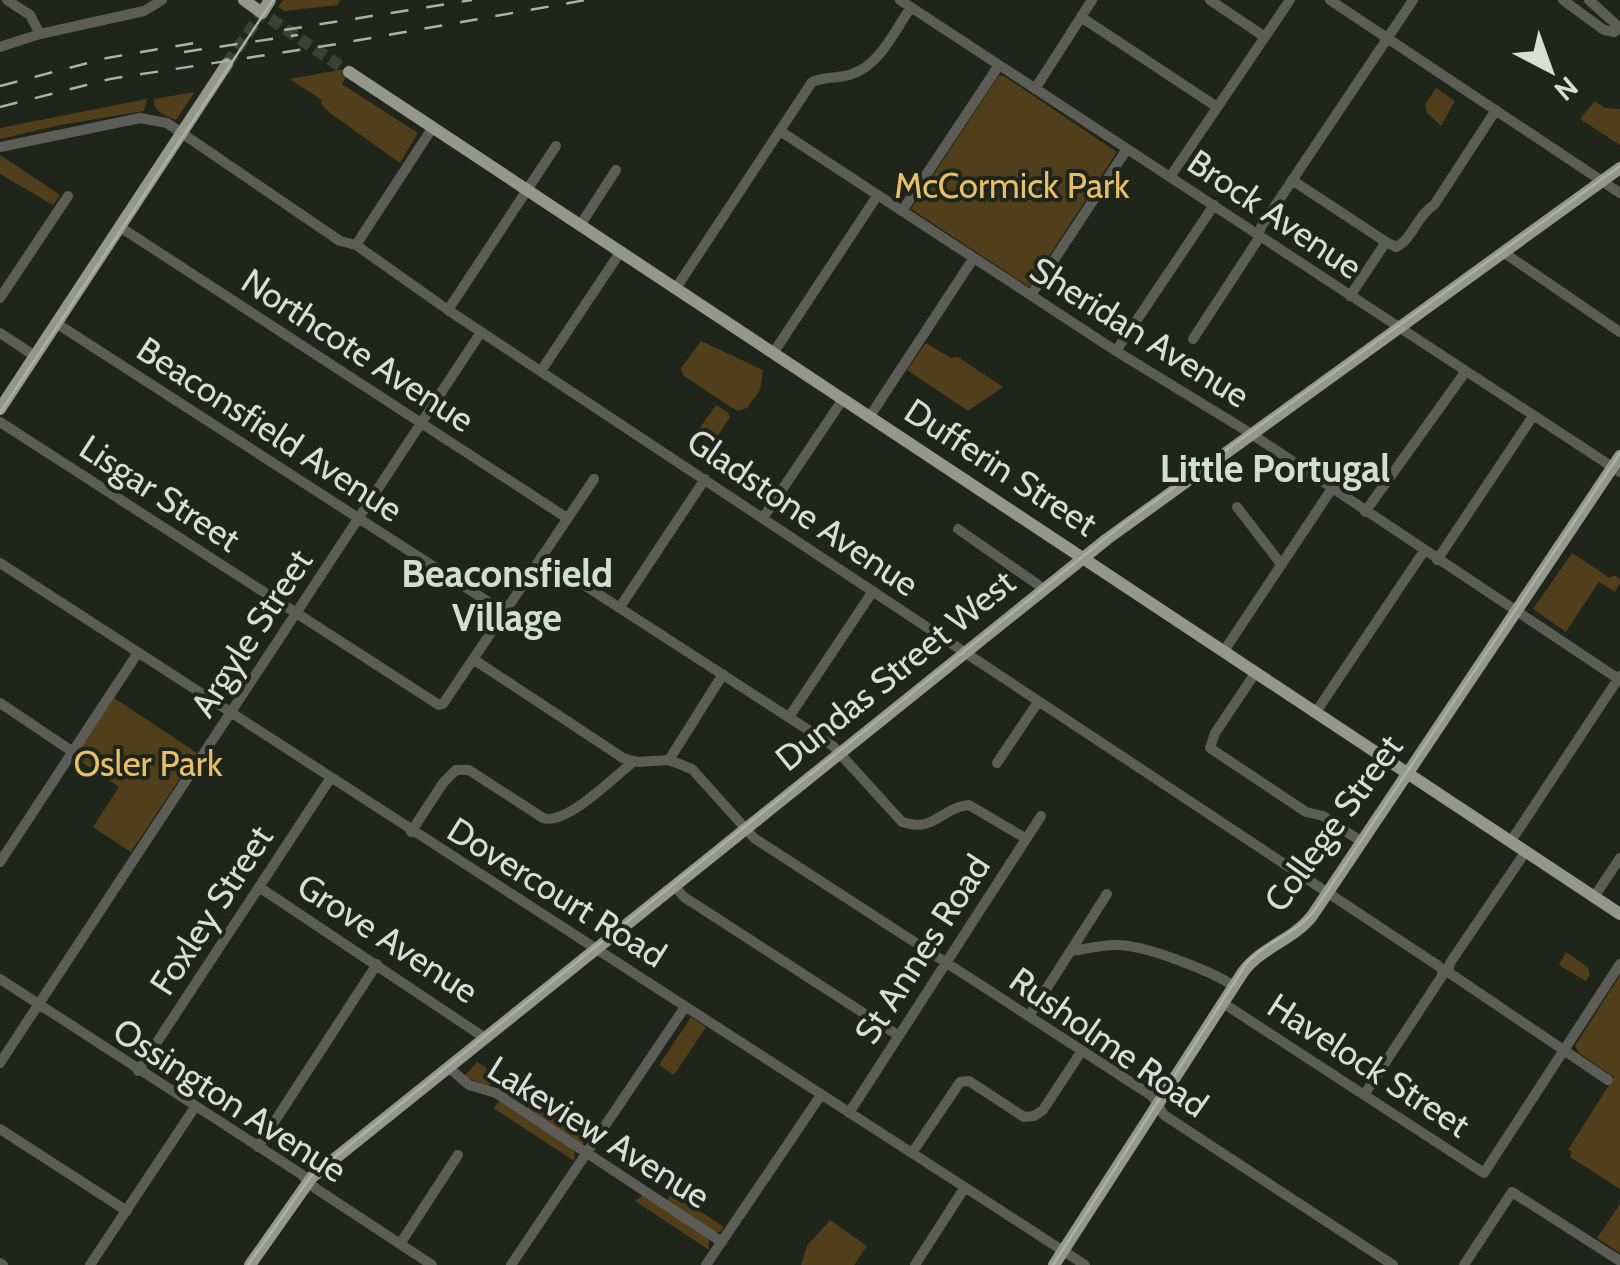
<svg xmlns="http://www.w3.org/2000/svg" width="1620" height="1265" font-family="Cabin,sans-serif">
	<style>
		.green { fill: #503f1a }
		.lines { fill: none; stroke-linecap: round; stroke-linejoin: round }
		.major-tunnel { stroke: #3b4137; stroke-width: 12; stroke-dasharray: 12 6; stroke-linecap: butt }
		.minor { stroke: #5c5d57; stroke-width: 10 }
		.major { stroke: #96978b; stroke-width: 12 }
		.tram { stroke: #acb0a9; stroke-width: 2.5 }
		.rail { stroke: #acb0a9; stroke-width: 2.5; stroke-dasharray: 18 18; stroke-linecap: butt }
		.labels { text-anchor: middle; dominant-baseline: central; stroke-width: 8; stroke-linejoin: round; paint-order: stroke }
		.park-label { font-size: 35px; fill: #e7bf68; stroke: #1f251b }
		.street-label { font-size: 35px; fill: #d9ddd6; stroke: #1f251b }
		.neighbourhood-label { font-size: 38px; font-weight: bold; fill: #d5ddd0; stroke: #1f251b }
	</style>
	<rect width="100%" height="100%" fill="#1f251b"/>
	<!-- green -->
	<path class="green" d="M283,0h57l-2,5 -54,6 -6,-4z
		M351,68l-9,16 76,49 -18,30 -70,-50 -9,-9 1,-4 -33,-21z
		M999,75l5,1 113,76 -88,135 -118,-78z
		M1436,88l19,13 -14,25 -14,-13 -2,-8z
		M195,92l-19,28c-11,-5 -23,-8 -22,-21z
		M147,99l-3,12 -84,14 -60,14v-11z
		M1595,101l10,7 15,1v36l-40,-26z
		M0,155l60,40 -7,10 -53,-31z
		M701,341l62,29 -3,20 -13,18 -9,3 -6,-3 -49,-33 -2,-7z
		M926,343l25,15 7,-1 45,30 -35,24 -61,-41z
		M716,405l12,7 2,5 -11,17 -6,4 -14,-9z
		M1572,553l38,25 4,-3 6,4v4l-5,9 -16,-10 -33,50 -33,-23z
		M114,698l83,55 -66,99 -38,-25 26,-40 -45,-30z
		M1566,952l22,15 2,7 -4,7 -27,-16z
		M1620,975v214l-50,-32 2,-5 -4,-2 46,-73 -35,-24 -4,-7z
		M691,1017l15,10 -32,48 -15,-10z
		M477,1062l20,13 -8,11 -25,-9z
		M500,1101l74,49 1,8 -2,2 -80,-52z
		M532,1101l55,36 1,2 -6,5 -55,-35z
		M672,1193l52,34 -4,5h-5l-48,-31z
		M643,1195l66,43v12l-74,-49z
		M1620,1204v49l-23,-15z
		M830,1220l37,26 -13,19h-53l6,-19z"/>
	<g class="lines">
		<!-- major-tunnel -->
		<path class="major-tunnel" d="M227,64l35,-51 87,59"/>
		<!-- minor -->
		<path class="minor" d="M7,0l23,15 10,19
			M900,0l720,472
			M1210,0l55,37
			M1330,0l290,193
			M1563,0l41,30 10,2 6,-4
			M1589,0l31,28
			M1081,17l136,90
			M0,47l40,-13 104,-23 18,-11
			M1035,89l57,-89
			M780,131l336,220 134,82 370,247
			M0,147l140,-29 27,5 173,118 16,4 92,65 989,655 5,4v7l-78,119
			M1170,177l120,-177
			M1292,180l94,62
			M902,211l97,-146
			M581,224l35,-54
			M120,227l447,291
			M356,245l77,-118
			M1503,252l117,80
			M676,288l136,-206c13,-6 27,-3 40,-8 28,-9 43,-44 59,-67
			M1031,295l96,-146
			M1350,296l36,-54 10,5c17,-8 21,-32 38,-42l62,-95
			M0,298l68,-102
			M448,310l108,-164
			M56,323l448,289
			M0,333l35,23
			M1193,339l64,-98 4,-14 152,-227
			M1116,351l98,-146
			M774,352l103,-156
			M541,371l80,-120
			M870,416l103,-157
			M0,422l439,283 4,-1 151,-225
			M1237,507l44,57
			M1365,512l101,-141
			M763,518l80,-119
			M958,529l86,60
			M541,557l292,189 69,76c33,11 38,-14 67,-17l56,33
			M1437,560l96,-144
			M0,563l1085,702
			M620,607l85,-128
			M1224,651l107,-161
			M473,659l150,99 15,4 31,-2 23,9 62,69 398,258 12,19 229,150
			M1256,672l-41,61 -5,15 96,64 17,4 39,26
			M0,703l73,49
			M1316,712l108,-161
			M789,717l84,-126
			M669,760l54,-86
			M997,763l41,-61
			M411,832l32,-49 13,-13h13l74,48c23,8 71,-41 90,-56
			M1511,841l109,-165
			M1526,851l-76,112 -2,9 160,108
			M0,862l137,-208
			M674,886l10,11 215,139
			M259,887l226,151
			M1594,897l26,-39
			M1071,951c16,-2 32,-7 48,-6 28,1 92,26 115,41
			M0,979l301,195 14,14 117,77
			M1223,1003l261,170 136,-209
			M1029,1016l78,-122
			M0,1063l481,-731
			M448,1067l21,18 27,8 226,149
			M138,1071l192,-292
			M849,1113l192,-297
			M0,1129l127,82
			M258,1147l119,-183
			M912,1153l48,-71 9,-1 55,36 10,-1 9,-6 38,-58
			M400,1244l58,-89
			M0,1263l3,2
			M90,1265l105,-158
			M511,1265l174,-258
			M706,1265l115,-170
			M915,1265l50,-78
			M1464,1265l48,-73 108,69"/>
		<!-- major -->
		<path class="major" d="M244,0l18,13 8,-13
			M349,72l1271,842
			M0,409l227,-345
			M250,1265l62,-88 795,-638 513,-371
			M1054,1265l189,-293c18,-25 49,-31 69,-56l308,-460"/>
		<!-- tram -->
		<path class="tram" d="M0,413l273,-413
			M248,1265l63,-89 426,-343 385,-308 498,-359
			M1053,1265l193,-301c19,-23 48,-28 68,-53l306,-458"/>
		<!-- rail -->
		<path class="rail" d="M284,30l188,-30
			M184,52l114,-17
			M0,86l107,-28 93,-16
			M0,107l110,-28 227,-35 249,-44"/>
	</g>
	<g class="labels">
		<!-- park labels -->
		<g class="park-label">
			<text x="1012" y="185">McCormick Park</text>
			<text x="148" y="763">Osler Park</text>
		</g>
		<!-- street labels -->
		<g class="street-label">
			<text transform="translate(1275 214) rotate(34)">Brock Avenue</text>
			<text transform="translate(1140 332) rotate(32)">Sheridan Avenue</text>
			<text transform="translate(358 350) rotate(33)">Northcote Avenue</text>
			<text transform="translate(270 429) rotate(33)">Beaconsfield Avenue</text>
			<text transform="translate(1001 467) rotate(33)">Dufferin Street</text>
			<text transform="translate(160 493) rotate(33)">Lisgar Street</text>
			<text transform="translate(803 512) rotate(34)">Gladstone Avenue</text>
			<text transform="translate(251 633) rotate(-57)">Argyle Street</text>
			<text transform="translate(895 670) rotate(-39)">Dundas Street West</text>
			<text transform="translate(1333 823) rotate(-54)">College Street</text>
			<text transform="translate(557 892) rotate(32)">Dovercourt Road</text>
			<text transform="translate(211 910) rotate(-57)">Foxley Street</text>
			<text transform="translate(388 938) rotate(33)">Grove Avenue</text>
			<text transform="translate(922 949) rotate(-57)">St Annes Road</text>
			<text transform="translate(1109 1042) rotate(35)">Rusholme Road</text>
			<text transform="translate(1369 1065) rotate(33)">Havelock Street</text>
			<text transform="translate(230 1100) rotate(33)">Ossington Avenue</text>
			<text transform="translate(599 1132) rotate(32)">Lakeview Avenue</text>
		</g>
		<!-- neighbourhood labels -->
		<g class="neighbourhood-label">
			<text x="1275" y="468">Little Portugal</text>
			<text x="507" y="573">Beaconsfield<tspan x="507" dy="44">Village</tspan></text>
		</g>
	</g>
	<!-- north arrow -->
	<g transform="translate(1550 70) rotate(139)" stroke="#1f251b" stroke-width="8" paint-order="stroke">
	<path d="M0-8L18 38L0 25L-18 38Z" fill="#d9ddd6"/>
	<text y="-15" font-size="28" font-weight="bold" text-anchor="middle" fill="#d9ddd6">N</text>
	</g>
</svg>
